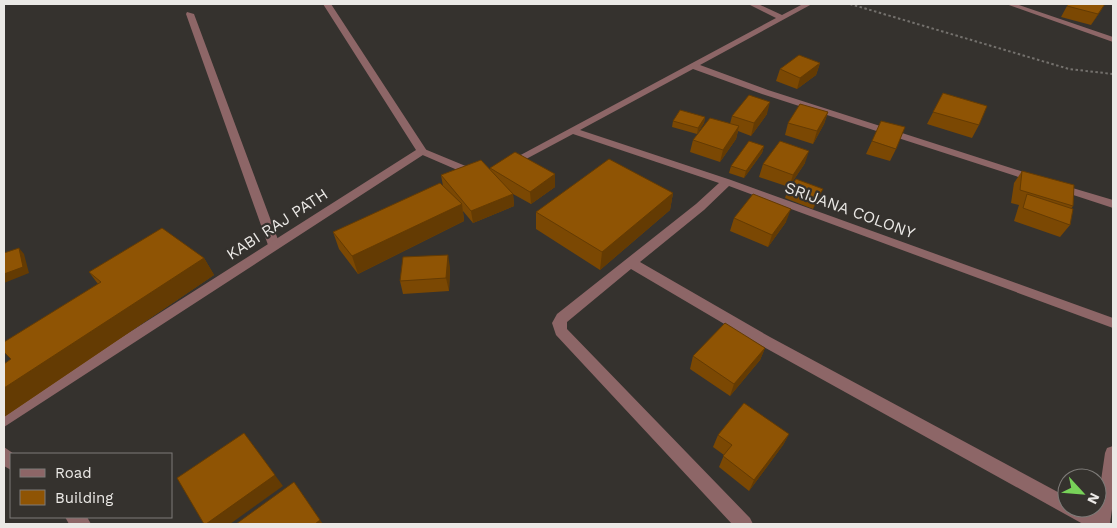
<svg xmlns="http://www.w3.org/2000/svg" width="1117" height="528" font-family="'Work Sans',sans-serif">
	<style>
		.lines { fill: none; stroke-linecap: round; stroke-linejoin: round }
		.path { stroke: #74716d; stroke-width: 2; stroke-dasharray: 2.5 2.5; stroke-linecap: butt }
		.service { fill: #8d6667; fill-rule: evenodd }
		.minor { fill: #8d6667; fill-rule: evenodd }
		.tertiary { fill: #8d6667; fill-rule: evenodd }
		.wall { fill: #7b4803 }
		.shaded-wall { fill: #643b03 }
		.building { fill: #8f5404; stroke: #643b03 }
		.labels { text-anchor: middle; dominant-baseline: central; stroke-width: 4.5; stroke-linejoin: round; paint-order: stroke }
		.street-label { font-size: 16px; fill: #ebe9e6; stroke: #35322e }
	</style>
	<rect width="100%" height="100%" fill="#35322e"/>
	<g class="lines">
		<!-- path -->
		<path class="path" d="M850,4l219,65 44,5"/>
		<!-- service -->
		<path class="service" d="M4,447l10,7h-3v16l-7,-4z
			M65,517h22l4,7h-22z"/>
		<!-- minor -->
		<path class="minor" d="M748,4h10l24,11 21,-11h9l-112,61 68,25 271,87 1,2 -5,3 -4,-1 -269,-87 -69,-25 -113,61 151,50 382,138v10l-384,-142 -25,24 -64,52 130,75 297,160v11h21l6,4 3,-4 8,-55 2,-5 6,-2v56l-3,22h-27l-323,-179 -129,-76 -64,53v7l183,189 3,6h-21l-176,-189 -4,-12 5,-9 139,-110 23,-21 -146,-49 -60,32 -4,1 -5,-3 272,-146z
			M1006,4h10l97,33v5z
			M187,12l7,2 86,231 -2,3 -4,1 -6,-4 -82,-231z
			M422,148l46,19 11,2 1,2 -5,3 -13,-2 -44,-19 -1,-2z
			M1059,184l54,16v8l-58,-19 -2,-2 2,-2z"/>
		<!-- tertiary -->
		<path class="tertiary" d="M323,4h8l96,147 -1,2 -422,274v-15l412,-262z"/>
	</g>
	<!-- wall -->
	<path class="wall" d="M1067,6l35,3 -11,16 -30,-8z
		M820,63l-4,12 -19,14 -21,-8 4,-12z
		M943,93l36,32 -7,13 -45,-14z
		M828,112l-4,12 -11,20 -28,-9 3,-12z
		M767,114l-16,22 -13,-5 -2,8 -16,23 -30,-10 3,-12 37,-16 2,-8z
		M705,117l-1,6 -7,11 -25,-7 1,-6z
		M872,141l24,8 -6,12 -24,-7z
		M764,146l-2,7 -18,25 -15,-5 2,-7z
		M805,163l-16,24 -30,-10 4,-13z
		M490,168l65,6v13l-24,17 -18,-10 1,12 -41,17 -10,-12 1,10 -106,53 -19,-25 -6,-17 110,-46 -2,-11 49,-6z
		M1022,171l51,35 -2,3 -1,16 -10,12 -46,-16 5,-16 -8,-2 3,-20z
		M787,192l33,3 -7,14 -28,-11z
		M673,193l-3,17 -70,60 -64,-41v-17z
		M734,218l52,4 -18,25 -38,-16z
		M204,258l10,17 -210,142v-53l7,-5 87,-75 -9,-12z
		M450,267l-1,24 -46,3 -3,-13z
		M765,348l-5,12 -30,36 -40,-27 3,-13z
		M789,434l-6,11 -34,46 -30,-24 5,-12 -11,-8 5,-12z"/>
	<!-- shaded-wall -->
	<path class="shaded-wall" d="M1105,4l-3,5 -11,16 7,-11z
		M820,63l-4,12 -19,14 3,-11z
		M770,102l-3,12 -16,22 3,-13z
		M828,112l-4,12 -11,20 4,-13z
		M705,117l-1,6 -7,11 1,-6z
		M739,126l-3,13 -16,23 3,-12z
		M764,146l-2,7 -18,25 2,-7z
		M809,151l-4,12 -16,24 4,-12z
		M555,174v13l-24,17 -1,-12z
		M823,189l-10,20 2,-7z
		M673,193l-3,17 -70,60 2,-18z
		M513,194l1,12 -41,17 -2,-12z
		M462,204l2,17 -106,53 -6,-18z
		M791,209l-5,13 -18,25 4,-12z
		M19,248l5,6 5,19 -25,10v-9z
		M448,255l2,12 -1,24 -3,-13z
		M204,258l10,17 -210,142v-29z
		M765,348l-5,12 -30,36 4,-12z
		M244,433l39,53 -53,38h-24z
		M789,434l-6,11 -34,46 5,-11z
		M294,482l29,42h-8z"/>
	<!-- building -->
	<path class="building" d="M1069,4h36l-7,10 -31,-8z
		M799,55l21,8 -20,15 -20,-9z
		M943,93l44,13 -8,19 -46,-13z
		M749,95l21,7 -16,21 -22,-7z
		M800,104l28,8 -11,19 -29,-8z
		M680,110l25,7 -7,11 -25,-7z
		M710,118l29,8 -16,24 -30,-10z
		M881,121l24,6 -9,22 -24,-8z
		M749,141l15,5 -18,25 -15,-5z
		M780,141l29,10 -16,24 -30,-11z
		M515,152l40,22 -25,18 -40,-24z
		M609,159l64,34 -71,59 -66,-40z
		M481,160l32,34 -42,17 -30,-36z
		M1022,171l52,14 -1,21 -53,-16z
		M796,179l27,10 -8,13 -28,-10z
		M440,183l22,21 -110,52 -19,-24z
		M753,194l38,15 -19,26 -38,-17z
		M1027,194l46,15 -3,16 -47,-17z
		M162,228l42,30 -200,130v-24l7,-5 -7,-7v-10l97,-60 -12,-10z
		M19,248l4,19 -19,7v-21z
		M448,255l-2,23 -46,3 3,-24z
		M725,323l40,25 -31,36 -41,-28z
		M744,403l45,31 -35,46 -31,-24 9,-11 -14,-10z
		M244,433l31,42 -69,49h-2l-27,-46z
		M294,482l26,38 -5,4h-79z"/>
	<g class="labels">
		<!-- street labels -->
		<g class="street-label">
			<text transform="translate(850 210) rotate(20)">SRIJANA COLONY</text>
			<text transform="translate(277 224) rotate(-33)">KABI RAJ PATH</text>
		</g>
	</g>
	<!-- border -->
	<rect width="1117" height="528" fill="none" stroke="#ebe9e6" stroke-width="10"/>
	<!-- legend -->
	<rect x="10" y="453" width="162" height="65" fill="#35322e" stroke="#7e7b78"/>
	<rect x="20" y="469" width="25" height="8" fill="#8d6667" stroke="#7e7b78"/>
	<text x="55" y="478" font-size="15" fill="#ebe9e6">Road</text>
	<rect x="20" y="490" width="25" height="15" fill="#8f5404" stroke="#7e7b78"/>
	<text x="55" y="503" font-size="15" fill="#ebe9e6">Building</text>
	<!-- north arrow -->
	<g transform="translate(1082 493) rotate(116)"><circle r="24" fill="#35322e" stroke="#7e7b78"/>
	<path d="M0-4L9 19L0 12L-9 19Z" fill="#78d259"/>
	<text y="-8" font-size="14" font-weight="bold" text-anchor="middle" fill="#ebe9e6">N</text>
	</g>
</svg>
